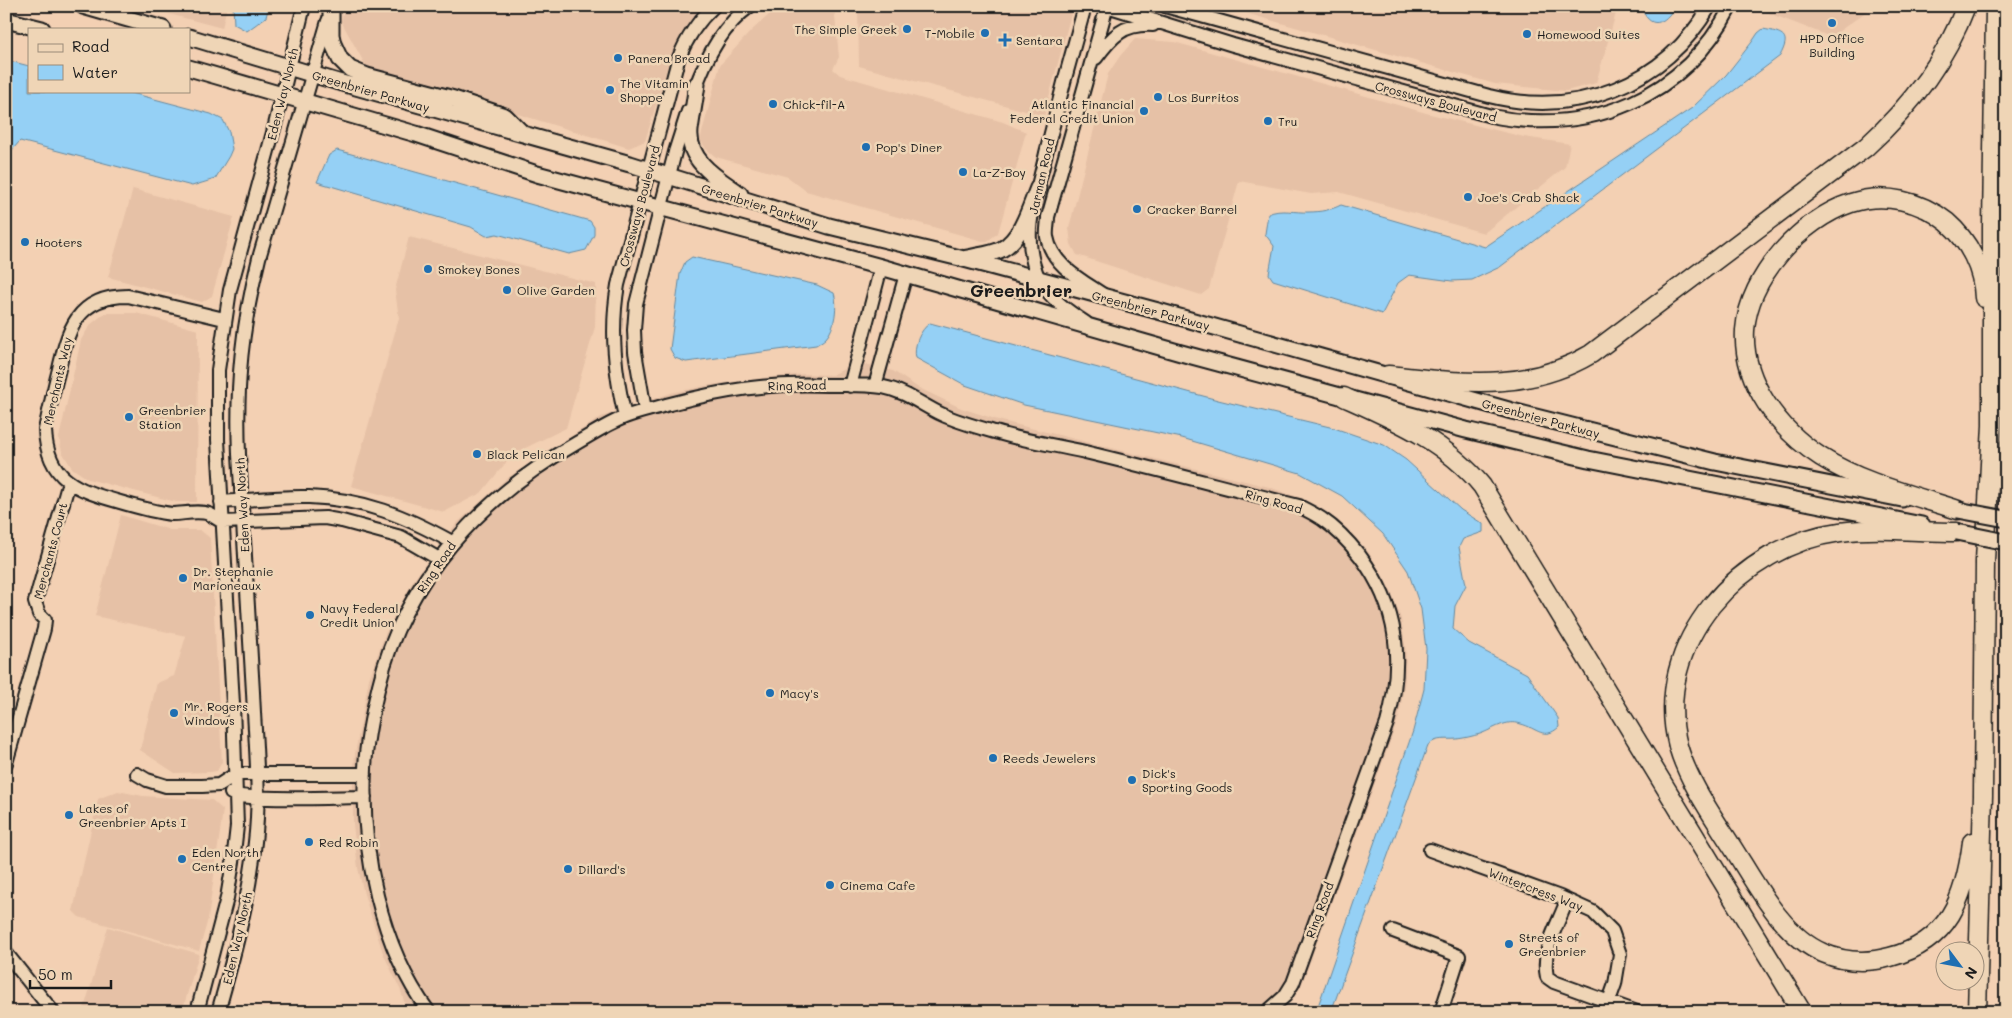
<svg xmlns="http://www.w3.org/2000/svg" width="2012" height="1018" font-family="Mali,sans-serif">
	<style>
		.built { fill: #e6c1a6 }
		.water { fill: #95d0f5; stroke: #65889e }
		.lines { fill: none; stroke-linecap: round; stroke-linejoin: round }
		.minor-casing { stroke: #1c1c1c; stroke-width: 16 }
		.major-casing { stroke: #1c1c1c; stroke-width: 19 }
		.highway-casing { stroke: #1c1c1c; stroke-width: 21 }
		.minor { stroke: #efd5b6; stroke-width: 12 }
		.major { stroke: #efd5b6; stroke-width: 15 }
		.highway { stroke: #efd5b6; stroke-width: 18 }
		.major-bridge-casing { stroke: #1c1c1c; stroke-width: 19; stroke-linecap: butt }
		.major-bridge { stroke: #efd5b6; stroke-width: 15 }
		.poi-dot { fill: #1f6fb2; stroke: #efd5b6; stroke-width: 2 }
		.labels { text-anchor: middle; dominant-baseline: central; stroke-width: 5; stroke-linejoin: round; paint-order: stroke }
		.poi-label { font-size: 12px; fill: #1c1c1c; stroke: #efd5b6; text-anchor: start }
		.street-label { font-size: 12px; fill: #1c1c1c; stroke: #efd5b6 }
		.district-label { font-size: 18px; font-weight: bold; fill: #1c1c1c; stroke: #efd5b6 }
	</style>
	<rect width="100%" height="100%" fill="#f3d0b3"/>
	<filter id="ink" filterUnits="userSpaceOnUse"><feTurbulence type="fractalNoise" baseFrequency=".02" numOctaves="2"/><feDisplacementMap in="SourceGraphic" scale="10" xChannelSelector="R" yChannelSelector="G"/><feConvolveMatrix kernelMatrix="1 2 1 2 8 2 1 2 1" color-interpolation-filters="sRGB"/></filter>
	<g filter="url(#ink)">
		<!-- built -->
		<path class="built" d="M139,6h88l-5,22z
			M345,6h358l-7,7 -27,50 -24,78 -16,7 -262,-80 -26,-47z
			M786,6h48l5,51 -6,12 7,6 163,47 23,10 -28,101 -12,9 -180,-51 -18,-14 -72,-20 -10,-8 -6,-9 20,-75 31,-34 19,-17z
			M858,6h215l-29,110 -185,-50z
			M1221,6h397l-22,77 -30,8 -71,-7z
			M1765,6h109l-43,31 -65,-25z
			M1135,39l39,3 252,71 98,24 46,7 -5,23 -81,66 -145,-41 -28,2 -72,-13 -30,108 -8,6 -124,-40 -6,-11 -2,-16 39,-154 12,-18z
			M133,189l101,28 -22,79 -10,6 -94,-25z
			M409,237l187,47 -1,43 -29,101 -53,26 -32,39 -37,19 -93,-26 48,-168 -4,-28z
			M105,313h31l62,17 -1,172h-21l-88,-23 -16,-11 -10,-16 -3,-14 22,-98 9,-15z
			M850,361l43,10 24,16 44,21 37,12 271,67 34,12 19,11 32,27 15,16 22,38 10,28 5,32 -1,30 -6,36 -97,266 -6,11 -18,18h-874l2,-4 -5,-17 -18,-38 -19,-59 -6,-26 -5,-44v-38l2,-32 14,-75 16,-45 28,-53 43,-57 50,-45 95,-62 70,-24 39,-8 53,-7 41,-4 28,1 12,-6z
			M121,515l49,15h30l10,8 12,224 -5,9 -6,1 -36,1 -35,-23 17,-67 17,-7 12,-40 -91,-20z
			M118,791l25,5 69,4 11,10 -15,109 -9,32 -120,-34 -6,-6 25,-112z
			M108,927l91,27 -17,58h-99z"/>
		<!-- water -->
		<path class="water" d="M233,6h36l-3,11 -19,14 -13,-7z
			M1641,6h34c-10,19 -26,25 -34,0z
			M1763,29c21,4 28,6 17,27l-280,211 -28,13 -20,1 -43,-6 -11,8 -16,31 -109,-34 -4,-6 5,-28 -9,-12 3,-20c13,-6 27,-1 41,-2 11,0 22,-2 32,-7l144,42 207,-139 34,-33 26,-33 6,-9z
			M6,60l23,6v25h95l87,23 12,6 6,12 3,17 -3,7 -14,23 -23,7 -172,-45 -14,16z
			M337,150l253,71 4,6v8l-8,15 -17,4 -72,-20 -11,2 -15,-9 -154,-45 12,-27z
			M692,257l125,28 17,8c4,11 1,36 -8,45 -3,3 -7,5 -10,7l-130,17 -11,-4 -5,-9 10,-75 5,-12z
			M930,323l288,77 116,28 50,17 22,15 55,50 22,14v8l-20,7 -4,8 7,38 -11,21 -2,23 16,14 58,31 31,44 1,9c-15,14 -22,1 -38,-3 -15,-5 -27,5 -41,10 -7,2 -15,4 -23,5 -11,1 -20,-2 -29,6l-97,267h-15l97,-281 11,-42 2,-40 -5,-40 -13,-38 -25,-37 -41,-38 -42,-23 -118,-35 -158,-33 -59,-20 -49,-27c-3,-12 4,-28 14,-35z"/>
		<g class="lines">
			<defs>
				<path id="minor" d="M1085,6c-14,49 -27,98 -39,147 -5,24 -14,50 -16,75 -1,17 2,36 9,51 11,20 29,32 47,44
					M1107,6l126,39 258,71c99,20 193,-18 240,-110
					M1165,6l324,90c87,22 175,-11 221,-90
					M1096,58c16,-22 28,-35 57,-33
					M694,92c11,-33 27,-65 56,-86
					M1102,294c-21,-14 -50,-29 -55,-57 -1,-6 1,-13 1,-20l59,-211
					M850,386l31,-119
					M875,386l31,-112
					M645,410l-10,-58 -1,-22 2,-26 39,-152 13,-41
					M625,417c-10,-44 -15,-86 -7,-132l60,-225c8,-21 20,-39 36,-54
					M221,502c29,-2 59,-6 88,-5 55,2 96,19 143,45
					M223,522c-5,-2 -9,-6 -14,-8 -10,-4 -26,0 -37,0 -18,-2 -35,-7 -52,-12 -43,-12 -73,-22 -75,-72 4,-19 8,-38 13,-57 10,-43 18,-77 70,-77l96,23
					M223,522l102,-4 17,3 59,16 38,22
					M6,763l38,-134 1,-9 -6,-6 -4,-12 34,-120
					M137,774l10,6 19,6h36l17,-1 17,-11h129
					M231,793c15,9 109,4 134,4
					M1430,850l130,47 33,15 19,19 8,23 -5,30 -10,28
					M1567,900c-9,26 -26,48 -20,77l7,5 83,30
					M1393,931l66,25 -18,56
					M6,953l47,59
					M197,1012l30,-114 6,-36 4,-36 -4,-122 -15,-264v-70l12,-80 45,-165 29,-119
					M218,1012c16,-56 31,-112 37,-170 6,-50 0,-100 -2,-150 -5,-80 -10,-159 -14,-238 -3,-71 3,-127 20,-196l69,-237
					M429,1012c-49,-66 -68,-162 -64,-243 1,-28 7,-56 14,-84 25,-106 103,-188 196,-241 16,-9 32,-20 50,-27 13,-5 27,-8 41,-12 53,-14 105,-23 161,-20 18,0 38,-1 56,2 22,4 39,18 58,27 17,8 36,13 54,18 29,9 60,13 90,20 71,17 142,36 214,54 7,4 16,8 23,13 15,10 27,23 38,37 39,52 44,106 27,167l-94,260 -8,13 -18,16"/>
				<path id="major" d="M83,6l80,23
					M331,9v26l2,9 7,15 10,10 17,7 87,23 51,17 18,18
					M6,20l36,9
					M189,37l149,45 292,82 199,62 135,33 194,52 354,100 203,51 187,37
					M189,68l227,66 121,40 344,93 300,86 285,77 122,29 334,66
					M697,84c-2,16 -5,31 -7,46 -3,32 29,49 50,64
					M964,259c11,-3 30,-5 38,-10 20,-11 28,-42 36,-61"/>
				<path id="highway" d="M1388,375c72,7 137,18 203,-21l275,-207c44,-40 79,-85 100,-141
					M1344,397c51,23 101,44 138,89l320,526
					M1958,510c-46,-15 -96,-27 -137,-53 -42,-27 -79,-75 -76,-127 4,-54 57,-111 106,-127 33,-11 70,-2 96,19 22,19 36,47 37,76
					M1957,532c-38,0 -79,-5 -117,0 -99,13 -189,111 -162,214 10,35 34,69 53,99 24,37 50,90 92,108 21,9 45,10 67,4 59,-15 75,-59 82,-115
					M1977,1012l6,-217 2,-234 7,-136v-198l3,-221"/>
			</defs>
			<!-- minor casing -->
			<use href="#minor" class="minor-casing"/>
			<!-- major casing -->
			<use href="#major" class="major-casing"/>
			<!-- highway casing -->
			<use href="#highway" class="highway-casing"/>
			<!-- minor -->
			<use href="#minor" class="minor"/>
			<!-- major -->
			<use href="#major" class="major"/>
			<!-- highway -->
			<use href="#highway" class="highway"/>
			<defs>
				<path id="major-bridge" d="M1958,510l48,9
					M1957,532l49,10"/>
			</defs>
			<!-- major-bridge casing -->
			<use href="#major-bridge" class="major-bridge-casing"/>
			<!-- major-bridge -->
			<use href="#major-bridge" class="major-bridge"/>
		</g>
	</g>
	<!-- markers -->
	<g class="poi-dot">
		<circle cx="1832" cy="23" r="5"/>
		<circle cx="907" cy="29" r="5"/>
		<circle cx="985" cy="33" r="5"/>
		<circle cx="1527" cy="34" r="5"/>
		<path d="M1002.5 32.5h5v5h5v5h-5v5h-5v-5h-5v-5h5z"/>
		<circle cx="618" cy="58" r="5"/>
		<circle cx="610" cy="90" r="5"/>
		<circle cx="1158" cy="97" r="5"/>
		<circle cx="773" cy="104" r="5"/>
		<circle cx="1144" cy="111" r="5"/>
		<circle cx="1268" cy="121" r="5"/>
		<circle cx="866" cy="147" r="5"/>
		<circle cx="963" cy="172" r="5"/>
		<circle cx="1468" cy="197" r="5"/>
		<circle cx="1137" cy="209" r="5"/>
		<circle cx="25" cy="242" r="5"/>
		<circle cx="428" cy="269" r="5"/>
		<circle cx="507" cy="290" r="5"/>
		<circle cx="129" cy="417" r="5"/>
		<circle cx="477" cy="454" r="5"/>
		<circle cx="183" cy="578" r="5"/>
		<circle cx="310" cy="615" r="5"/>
		<circle cx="770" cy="693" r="5"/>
		<circle cx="174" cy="713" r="5"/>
		<circle cx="993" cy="758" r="5"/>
		<circle cx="1132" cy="780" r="5"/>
		<circle cx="69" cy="815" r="5"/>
		<circle cx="309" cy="842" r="5"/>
		<circle cx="182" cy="859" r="5"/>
		<circle cx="568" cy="869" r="5"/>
		<circle cx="830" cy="885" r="5"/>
		<circle cx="1509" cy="944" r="5"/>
	</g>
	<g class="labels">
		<!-- poi labels -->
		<g class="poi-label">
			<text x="897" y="29" text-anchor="end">The Simple Greek</text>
			<text x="975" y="33" text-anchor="end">T-Mobile</text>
			<text x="1537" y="34">Homewood Suites</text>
			<text x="1832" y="38" text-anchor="middle">HPD Office<tspan x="1832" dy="14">Building</tspan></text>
			<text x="1016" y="40">Sentara</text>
			<text x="628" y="58">Panera Bread</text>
			<text x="620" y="83">The Vitamin<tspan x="620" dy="14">Shoppe</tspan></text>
			<text x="1168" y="97">Los Burritos</text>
			<text x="783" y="104">Chick-fil-A</text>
			<text x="1134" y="104" text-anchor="end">Atlantic Financial<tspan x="1134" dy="14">Federal Credit Union</tspan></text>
			<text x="1278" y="121">Tru</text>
			<text x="876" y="147">Pop's Diner</text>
			<text x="973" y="172">La-Z-Boy</text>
			<text x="1478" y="197">Joe's Crab Shack</text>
			<text x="1147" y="209">Cracker Barrel</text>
			<text x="35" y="242">Hooters</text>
			<text x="438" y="269">Smokey Bones</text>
			<text x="517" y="290">Olive Garden</text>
			<text x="139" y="410">Greenbrier<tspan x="139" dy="14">Station</tspan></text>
			<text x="487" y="454">Black Pelican</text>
			<text x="193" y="571">Dr. Stephanie<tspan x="193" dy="14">Marioneaux</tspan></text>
			<text x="320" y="608">Navy Federal<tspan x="320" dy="14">Credit Union</tspan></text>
			<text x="780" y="693">Macy's</text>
			<text x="184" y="706">Mr. Rogers<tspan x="184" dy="14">Windows</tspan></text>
			<text x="1003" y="758">Reeds Jewelers</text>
			<text x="1142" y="773">Dick's<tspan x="1142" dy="14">Sporting Goods</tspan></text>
			<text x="79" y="808">Lakes of<tspan x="79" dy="14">Greenbrier Apts I</tspan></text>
			<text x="319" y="842">Red Robin</text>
			<text x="192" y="852">Eden North<tspan x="192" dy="14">Centre</tspan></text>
			<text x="578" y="869">Dillard's</text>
			<text x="840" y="885">Cinema Cafe</text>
			<text x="1519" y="937">Streets of<tspan x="1519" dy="14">Greenbrier</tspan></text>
		</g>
		<!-- street labels -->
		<g class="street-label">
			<text transform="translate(371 91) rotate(16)">Greenbrier Parkway</text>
			<text transform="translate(282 94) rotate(-76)">Eden Way North</text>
			<text transform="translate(1436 101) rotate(15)">Crossways Boulevard</text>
			<text transform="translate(1041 176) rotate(-77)">Jarman Road</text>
			<text transform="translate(760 205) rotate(17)">Greenbrier Parkway</text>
			<text transform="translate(639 206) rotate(-75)">Crossways Boulevard</text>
			<text transform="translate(1151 310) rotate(15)">Greenbrier Parkway</text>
			<text transform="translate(57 381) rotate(-77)">Merchants Way</text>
			<text transform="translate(797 385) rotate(-1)">Ring Road</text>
			<text transform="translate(1541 418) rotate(15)">Greenbrier Parkway</text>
			<text transform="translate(1274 501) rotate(16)">Ring Road</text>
			<text transform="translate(242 505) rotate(-93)">Eden Way North</text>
			<text transform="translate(50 551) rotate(-75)">Merchants Court</text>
			<text transform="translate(436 567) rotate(-56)">Ring Road</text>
			<text transform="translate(1536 889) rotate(21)">Wintercress Way</text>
			<text transform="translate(1319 910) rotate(-70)">Ring Road</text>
			<text transform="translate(237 938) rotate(-77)">Eden Way North</text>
		</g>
		<!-- district labels -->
		<g class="district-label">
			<text x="1021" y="290">Greenbrier</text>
		</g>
	</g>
	<!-- margin -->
	<rect width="2012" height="1018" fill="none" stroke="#efd5b6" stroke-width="25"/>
	<rect x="12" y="12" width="1987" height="993" fill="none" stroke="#1c1c1c" stroke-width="2" filter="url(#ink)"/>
	<!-- legend -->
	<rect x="28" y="28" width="162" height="65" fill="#efd5b6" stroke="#9b8b78"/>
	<rect x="38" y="44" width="25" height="8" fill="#efd5b6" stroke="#9b8b78"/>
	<text x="72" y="52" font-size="15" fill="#1c1c1c">Road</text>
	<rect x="38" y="65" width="25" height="15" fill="#95d0f5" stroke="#9b8b78"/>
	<text x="72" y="78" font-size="15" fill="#1c1c1c">Water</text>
	<!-- north arrow -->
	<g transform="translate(1960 966) rotate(122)"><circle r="24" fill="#efd5b6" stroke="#9b8b78"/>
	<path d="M0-4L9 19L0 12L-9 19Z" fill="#1f6fb2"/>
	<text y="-8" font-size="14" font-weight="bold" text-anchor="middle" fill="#1c1c1c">N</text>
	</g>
	<!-- scale -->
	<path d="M30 980v8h81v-8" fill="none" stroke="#1c1c1c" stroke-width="2.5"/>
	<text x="38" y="980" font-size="15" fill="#1c1c1c" stroke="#efd5b6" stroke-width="4" paint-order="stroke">50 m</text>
</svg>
